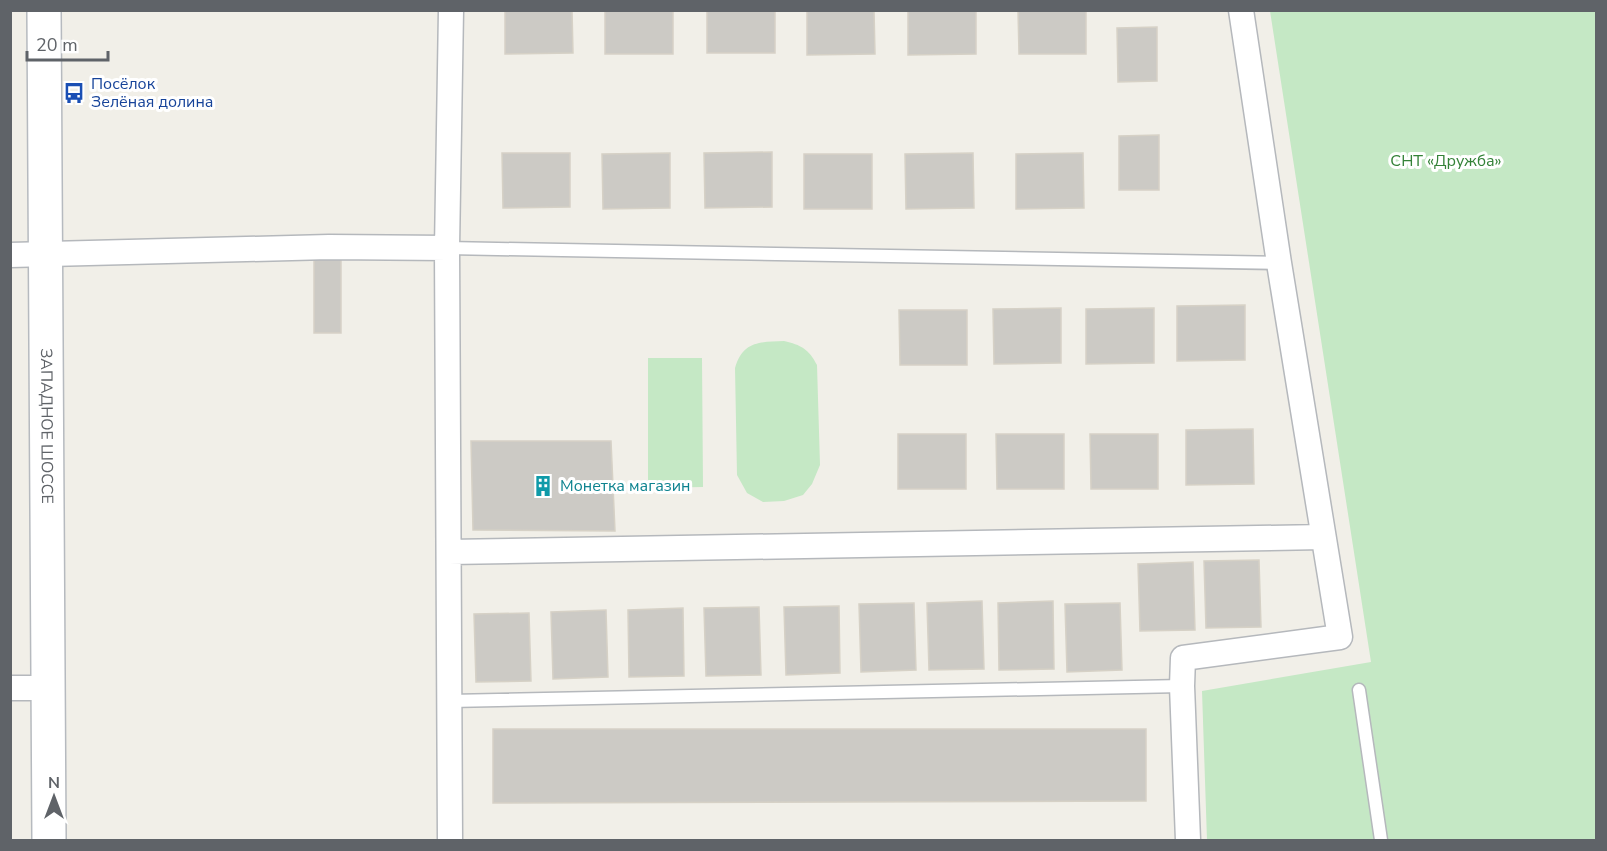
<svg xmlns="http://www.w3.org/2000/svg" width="1607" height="851" font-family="'Nunito Sans',sans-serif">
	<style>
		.green { fill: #c5e8c5 }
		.building { fill: #cccac5; stroke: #d6d1c6; stroke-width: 1.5 }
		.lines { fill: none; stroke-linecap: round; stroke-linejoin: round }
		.lane-casing { stroke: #b5b8bc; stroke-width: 15 }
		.street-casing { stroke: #b5b8bc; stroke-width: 27 }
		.secondary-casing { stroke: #b6babf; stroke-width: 36 }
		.lane { stroke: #fff; stroke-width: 12 }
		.street { stroke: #fff; stroke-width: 24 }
		.secondary { stroke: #fff; stroke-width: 33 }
		.labels { text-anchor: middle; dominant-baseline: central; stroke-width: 6; stroke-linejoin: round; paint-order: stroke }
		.transit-label { font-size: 16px; fill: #164399; stroke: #fff; text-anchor: start }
		.park-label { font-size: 16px; fill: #348238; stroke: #fff }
		.street-label { font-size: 16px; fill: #5f6368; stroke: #fff }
		.culture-label { font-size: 16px; fill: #0d838f; stroke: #fff; text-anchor: start }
	</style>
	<rect width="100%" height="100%" fill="#f1efe8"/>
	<!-- green -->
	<path class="green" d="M1270,11h326v829h-389l-5,-149 169,-29z
		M784,341c17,4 25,8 33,24l3,100 -8,19 -9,11 -19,6 -21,1 -16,-9 -10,-18 -2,-107c8,-27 24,-26 49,-27z
		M648,358h54l1,129 -55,1z"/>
	<!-- building -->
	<path class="building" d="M505,10h67l1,43 -68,1z
		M605,10h68v44h-68z
		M707,10h68v43h-68z
		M807,10h67l1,44 -68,1z
		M908,10h68v44l-68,1z
		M1018,10h68v44h-67z
		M1157,27v54l-39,1 -1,-54z
		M1159,135v55h-40v-54z
		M772,152v55l-67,1 -1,-55z
		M502,153h68v54l-67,1z
		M670,153v55l-67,1 -1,-55z
		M973,153l1,55 -68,1 -1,-55z
		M1083,153l1,55 -68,1v-55z
		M804,154h68v55h-68z
		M341,250v83h-27v-82z
		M1245,305v55l-68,1v-55z
		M1061,308v55l-67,1 -1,-55z
		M1154,308v55l-68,1v-55z
		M899,310h68v55h-67z
		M1253,429l1,55 -68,1v-55z
		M898,434h68v55h-68z
		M996,434h68v55h-67z
		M1090,434h68v55h-67z
		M471,441h140l4,90 -142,-1z
		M1259,560l2,67 -55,1 -2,-67z
		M1193,562l2,68 -55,1 -2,-67z
		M982,601l2,68 -55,1 -2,-67z
		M1053,601l1,68 -55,1 -1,-67z
		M914,603l2,67 -55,2 -2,-68z
		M1120,603l2,67 -55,2 -2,-68z
		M839,606l1,67 -54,2 -2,-68z
		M759,607l2,68 -55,1 -2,-68z
		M683,608l1,68 -55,1 -1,-67z
		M606,610l2,67 -55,2 -2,-67z
		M529,613l2,68 -55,1 -2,-68z
		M493,729h653v72l-653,2z"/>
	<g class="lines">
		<defs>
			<path id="lane" d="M447,248l832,15
				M1359,690l22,150
				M450,701l732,-15"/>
			<path id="street" d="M10,255l319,-8 118,1
				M449,552l874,-15
				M10,688h38
				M450,840l-3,-592 4,-238
				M1188,840l-6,-154 1,-28 157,-21 -61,-374 -38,-253"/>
			<g id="secondary">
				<path id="s1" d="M44,10l5,830"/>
			</g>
		</defs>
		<!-- lane casing -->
		<use href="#lane" class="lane-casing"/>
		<!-- street casing -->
		<use href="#street" class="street-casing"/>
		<!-- secondary casing -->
		<use href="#secondary" class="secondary-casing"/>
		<!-- lane -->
		<use href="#lane" class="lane"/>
		<!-- street -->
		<use href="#street" class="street"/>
		<!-- secondary -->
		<use href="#secondary" class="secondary"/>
	</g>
	<!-- icons -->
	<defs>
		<symbol id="bus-bare" viewBox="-9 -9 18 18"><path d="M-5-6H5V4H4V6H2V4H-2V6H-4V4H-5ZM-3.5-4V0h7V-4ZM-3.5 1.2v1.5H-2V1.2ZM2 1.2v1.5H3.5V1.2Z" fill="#1a4fb4" stroke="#fff" stroke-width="2.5" paint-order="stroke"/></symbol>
		<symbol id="building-bare" viewBox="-9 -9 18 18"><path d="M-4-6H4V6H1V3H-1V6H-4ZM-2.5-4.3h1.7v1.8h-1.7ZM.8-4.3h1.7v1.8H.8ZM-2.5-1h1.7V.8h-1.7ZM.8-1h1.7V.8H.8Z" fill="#0f9aa8" stroke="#fff" stroke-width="2.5" paint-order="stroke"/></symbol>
	</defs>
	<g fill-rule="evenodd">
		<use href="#bus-bare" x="59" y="78" width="30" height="30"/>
		<use href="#building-bare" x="528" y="471" width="30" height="30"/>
	</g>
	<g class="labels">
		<!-- transit labels -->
		<g class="transit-label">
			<text x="91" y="84">Посёлок<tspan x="91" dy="18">Зелёная долина</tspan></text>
		</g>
		<!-- park labels -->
		<g class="park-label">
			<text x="1446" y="161">СНТ «Дружба»</text>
		</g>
		<!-- street labels -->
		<g class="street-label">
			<text stroke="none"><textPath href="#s1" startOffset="416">ЗАПАДНОЕ ШОССЕ</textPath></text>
		</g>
		<!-- culture labels -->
		<g class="culture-label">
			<text x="560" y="486">Монетка магазин</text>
		</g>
	</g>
	<!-- border -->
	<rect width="1607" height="851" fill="none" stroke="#5f6368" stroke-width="24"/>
	<!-- north arrow -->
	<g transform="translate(54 797)" stroke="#ffffff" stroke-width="4.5" paint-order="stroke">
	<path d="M0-4.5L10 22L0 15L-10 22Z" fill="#5f6368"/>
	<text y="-9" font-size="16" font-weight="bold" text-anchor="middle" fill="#5f6368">N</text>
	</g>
	<!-- scale -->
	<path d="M27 51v9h81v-9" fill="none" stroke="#5f6368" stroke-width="3"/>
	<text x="36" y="51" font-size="18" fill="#5f6368" stroke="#ffffff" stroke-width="4.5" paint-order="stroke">20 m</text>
</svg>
